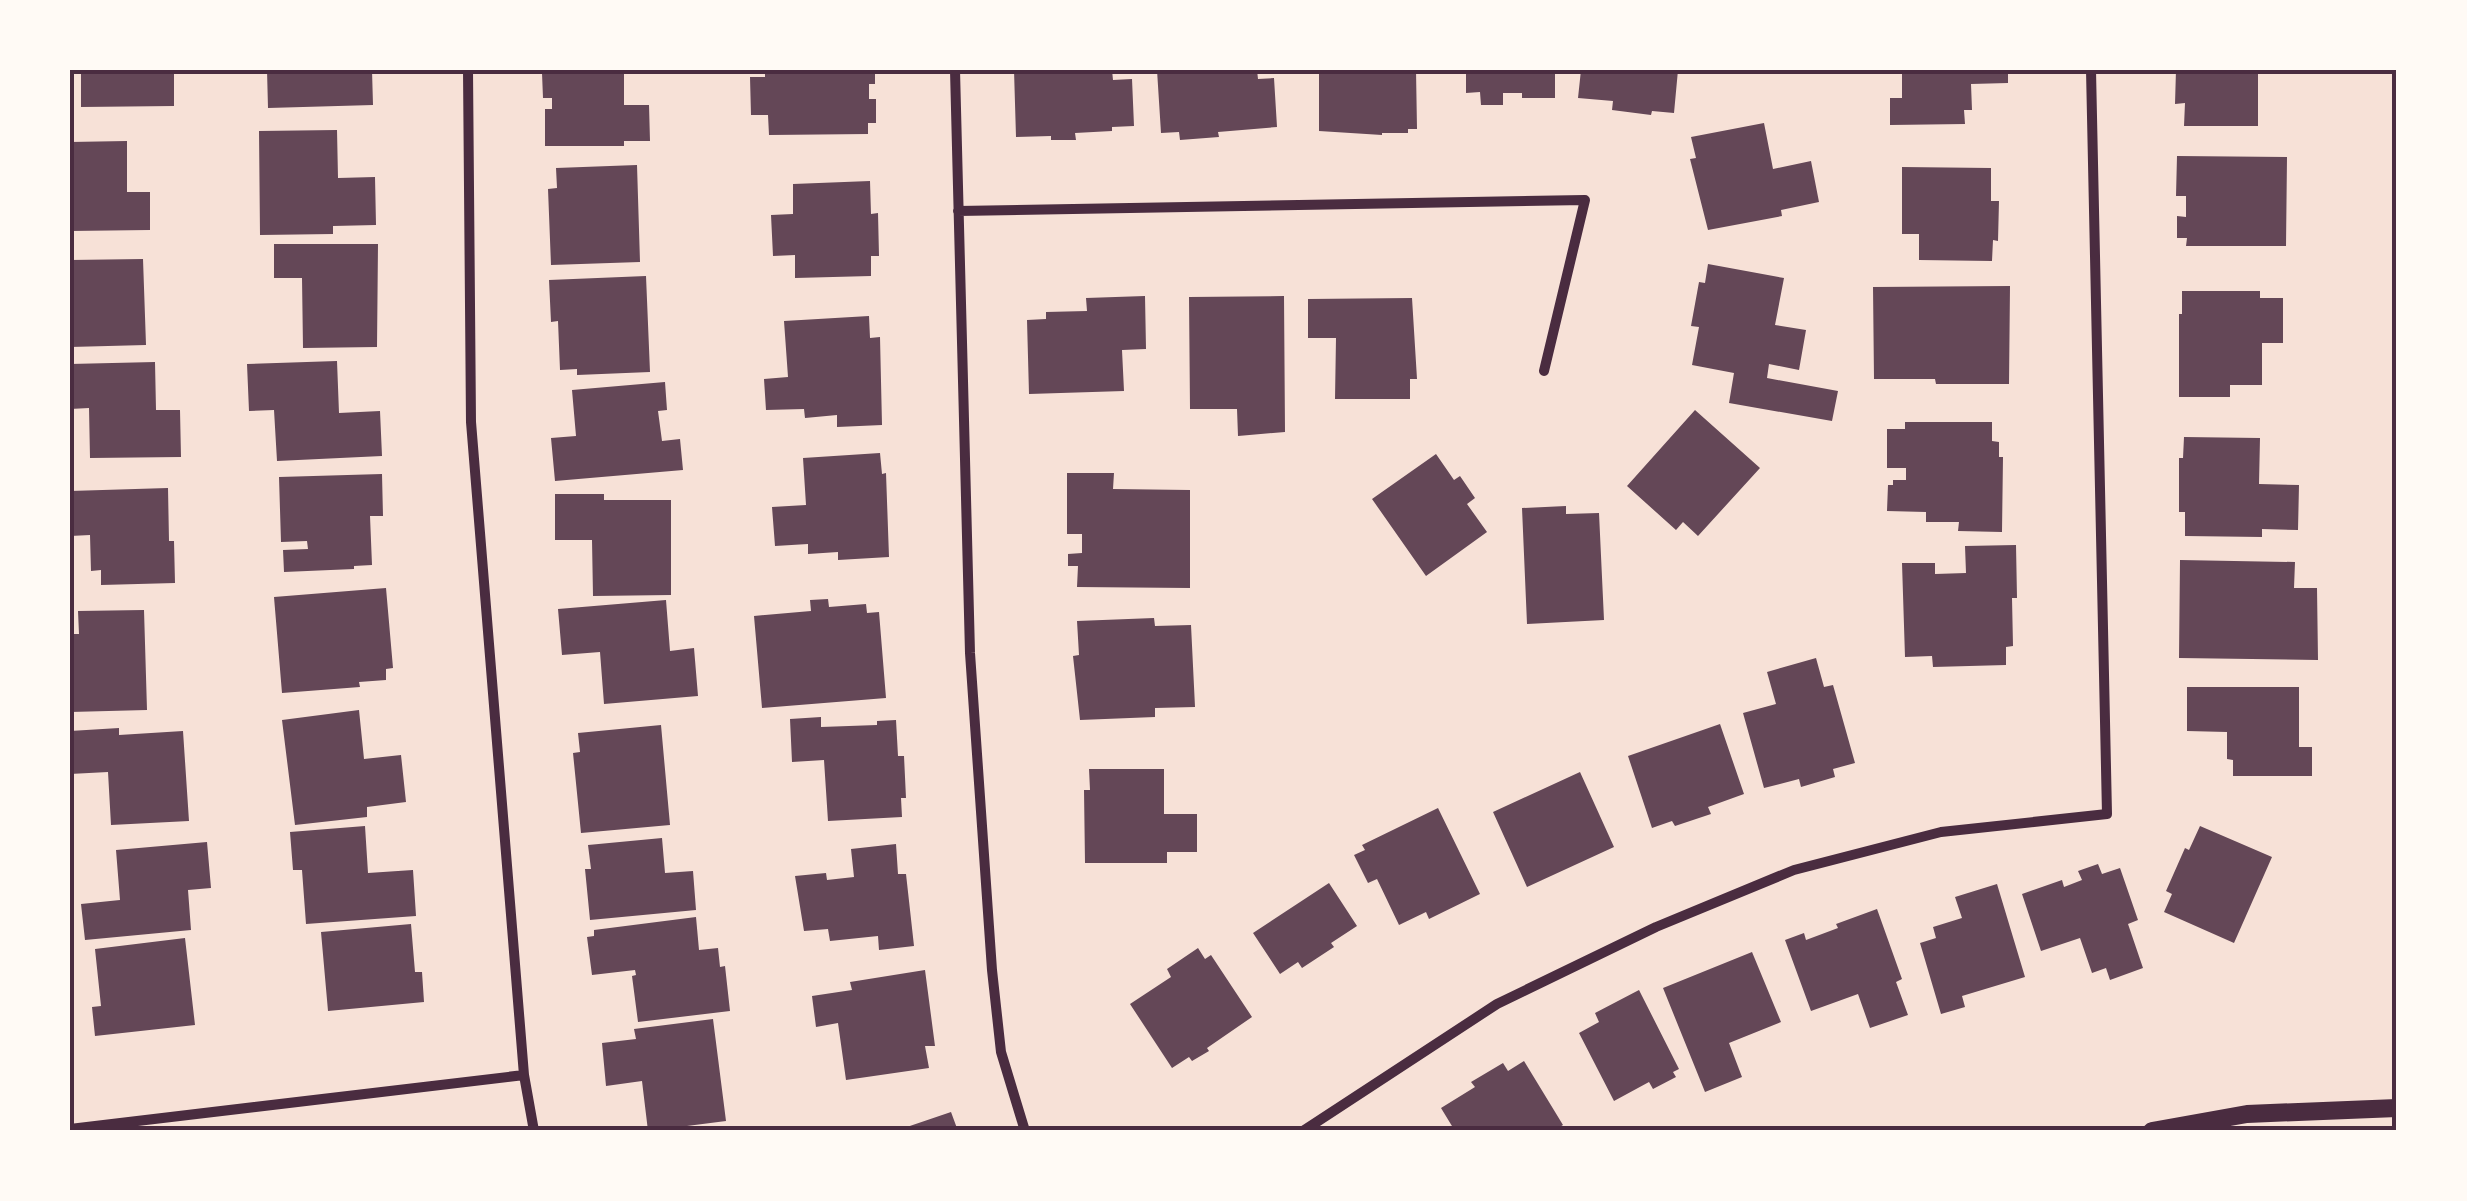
<svg xmlns="http://www.w3.org/2000/svg" width="2467" height="1201" font-family="'Crimson Pro',serif">
	<style>
		.building { fill: #644757 }
		.lines { fill: none; stroke-linecap: round; stroke-linejoin: round }
		.minor { stroke: #4a2c40; stroke-width: 10 }
		.tertiary { stroke: #4a2c40; stroke-width: 18 }
		.neatline { fill: none; stroke: #4a2c40; stroke-width: 4 }
	</style>
	<rect width="100%" height="100%" fill="#f7e1d7"/>
	<!-- building -->
	<path class="building" d="M81,70h93v36l-93,1z
		M267,70h105l1,35 -105,3z
		M549,70h75v35h25l1,36h-26v5h-79v-37h7v-11h-9l-1,-25h7z
		M765,70h110v14h-6v15h7v24h-8v11l-99,1 -1,-20h-17l-1,-38h15z
		M1014,70h98l1,10 19,-1 2,47 -22,1v4l-37,2 1,7h-25v-4l-35,1z
		M1157,70h100l1,9 16,-1 3,49 -59,5 1,5 -39,3 -1,-8 -18,1z
		M1319,70h97l1,59h-9v4h-26v2l-63,-4z
		M1466,70h89v28h-33v-5h-19v12h-22l-1,-13 -14,1z
		M1581,70h97l-4,43 -22,-2 -1,4 -39,-5 1,-9 -35,-3z
		M1902,70h106v13l-37,1 1,26h-8l1,14 -75,1v-27h12z
		M2176,70h82v56h-74l1,-23 -10,1z
		M1764,123l9,46 38,-8 8,41 -38,8 1,6 -74,14 -18,-71 6,-1 -5,-21z
		M337,130l1,48 37,-1 1,48 -43,1v8l-73,1 -1,-104z
		M127,141v51h23v38l-80,1v-89z
		M2177,156l110,1 -1,89h-100l1,-8h-10v-22l9,1v-21h-10z
		M637,165l3,97 -89,3 -3,-76 9,-1 -1,-20z
		M1902,167l89,1v33h8l-1,40 -5,-1 -1,21 -73,-1v-26h-17z
		M870,181l1,33 7,-1 1,43h-8v20l-76,2v-23l-22,1 -2,-41 22,-1v-30z
		M274,244h104l-1,103 -74,1 -1,-70h-28z
		M143,259l3,86 -76,2v-87z
		M1708,264l76,14 -9,47 31,5 -7,40 -30,-6 -2,14 71,13 -6,30 -103,-18 5,-30 -42,-8 7,-38 -8,-1 8,-44 6,1z
		M646,276l4,96 -73,3v-6l-17,1 -2,-49 -7,1 -2,-42z
		M2010,286l-1,98h-73l-1,-5h-61l-1,-92z
		M2182,291h78v7h23v45h-21v42h-32v12h-51v-83h3z
		M1145,296l1,53 -24,1 2,41 -95,3 -2,-74 19,-1v-7l41,-1 -1,-13z
		M1284,296l1,136 -47,4 -1,-27h-47l-1,-112z
		M1412,298l5,81h-7v20h-75l1,-61h-28v-39z
		M869,316l1,22 10,-1 2,88 -45,2v-12l-32,3 -1,-9 -38,1 -2,-31 24,-2 -4,-56z
		M337,361l2,52 41,-2 2,45 -105,5 -3,-51 -25,1 -2,-47z
		M155,362l1,48h24l1,47 -91,1 -1,-50 -19,1v-45z
		M665,382l2,28 -9,1 4,30 18,-2 3,31 -128,11 -4,-43 25,-2 -4,-46z
		M1695,410l65,58 -62,68 -15,-14 -7,8 -49,-44z
		M1905,422h87v19l7,1v15h4l-1,75 -44,-1 1,-9h-33v-10l-39,-1 1,-26h5v-5h13v-12h-19v-39h18z
		M2184,437l76,1 -1,46 40,1 -1,45 -36,-1v8l-77,-1v-24h-6v-54h4z
		M880,453l2,21 4,-1 3,84 -51,3v-8l-30,2v-10l-33,2 -3,-39 34,-2 -3,-47z
		M1436,454l18,26 6,-4 15,22 -8,6 20,28 -61,44 -54,-77z
		M1067,473h47l-1,16 77,1v98l-113,-1 1,-21h-10v-12l14,-1v-19h-15z
		M382,474l1,42h-13l2,49 -18,1v3l-70,3 -1,-22 25,-1 -1,-8 -26,1 -2,-65z
		M168,488l1,53h5l1,42 -74,2v-15l-10,1 -1,-36 -20,1v-45z
		M555,494h49v6h67v95l-78,1 -1,-56h-37z
		M1566,506v8l33,-1 5,107 -77,4 -5,-116z
		M2016,545l1,53h-5l1,48 -7,1v18l-73,2 -1,-11 -27,1 -3,-94h33v11l31,-1 -1,-27z
		M2180,560l115,2 -1,26h23l1,72 -139,-2z
		M386,588l7,80 -7,1v11l-27,2 1,5 -78,6 -8,-96z
		M828,599l1,8 37,-3 1,9 12,-1 7,86 -124,10 -8,-92 57,-5 -1,-11z
		M666,600l4,51 24,-3 4,48 -94,8 -4,-52 -38,3 -4,-46z
		M144,610l3,100 -77,2v-78h9l-1,-23z
		M1154,618l1,8 36,-1 4,82 -40,1v9l-75,3 -7,-64 6,-1 -2,-34z
		M1816,658l8,29 9,-2 22,78 -22,6 2,8 -34,10 -2,-8 -35,9 -21,-75 33,-9 -9,-32z
		M2187,687h112v60h13v29h-79v-16l-6,-1v-27l-40,-1z
		M359,710l5,49 37,-4 5,47 -39,5v10l-72,8 -13,-105z
		M821,717v10l56,-2v-4l19,-1 2,36h6l2,42h-5l1,19 -74,4 -4,-61 -32,2 -2,-43z
		M1720,724l24,70 -36,13 3,7 -36,12 -3,-5 -20,7 -24,-72z
		M661,725l9,100 -89,8 -8,-80 7,-1 -2,-19z
		M119,728v7l64,-4 6,90 -78,4 -3,-53 -38,2v-43z
		M1089,769h75v45h33v38h-30v11h-82l-1,-73h6z
		M1580,772l34,75 -87,40 -34,-75z
		M1438,808l42,86 -51,25 -3,-7 -27,13 -22,-46 -9,4 -14,-28 11,-5 -3,-5z
		M365,826l3,47 45,-3 3,46 -110,8 -4,-54h-9l-3,-38z
		M2200,826l72,31 -38,86 -70,-31 8,-18 -6,-3 19,-43 4,2z
		M662,838l3,35 28,-2 3,39 -106,10 -5,-51h6l-3,-24z
		M207,842l4,46 -23,2 3,40 -106,10 -4,-36 39,-4 -4,-50z
		M896,844l2,30h8l8,72 -35,4 -1,-14 -48,5 -2,-12 -24,2 -9,-55 31,-3 1,7 27,-3 -3,-28z
		M2098,864l4,10 18,-6 18,52 -10,4 15,44 -33,12 -4,-12 -14,5 -12,-35 -39,13 -19,-57 40,-14 2,7 18,-7 -4,-9z
		M1329,883l28,43 -26,17 3,4 -32,21 -4,-6 -18,12 -27,-41z
		M1997,884l28,93 -63,19 3,11 -24,7 -21,-71 16,-5 -3,-11 29,-9 -7,-21z
		M1877,909l25,70 -6,3 12,33 -38,13 -12,-34 -47,17 -26,-71 19,-7 2,7 32,-12 -2,-4z
		M696,917l3,33 19,-2 2,19 5,-1 5,45 -92,11 -6,-46 4,-1 -1,-5 -43,5 -5,-38 7,-1v-6z
		M411,924l4,48h7l2,30 -96,9 -7,-79z
		M185,938l10,87 -100,11 -3,-29 9,-1 -6,-57z
		M1198,948l7,11 6,-4 41,62 -45,31 2,3 -17,10 -3,-4 -17,11 -42,-64 41,-27 -4,-8z
		M1752,952l29,70 -52,21 13,34 -37,15 -42,-104z
		M925,970l10,76h-10l4,22 -83,12 -8,-57 -22,4 -4,-31 40,-6 -2,-8z
		M1639,990l40,79 -6,3 3,5 -23,12 -4,-7 -35,19 -35,-68 20,-11 -4,-9z
		M713,1019l13,102 -78,10 -6,-50 -36,5 -4,-43 34,-4 -2,-10z
		M1524,1061l39,64 -10,6h-98l-14,-23 34,-21 -4,-5 32,-19 5,8z
		M951,1112l7,19h-60v-1z"/>
	<g class="lines">
		<!-- minor -->
		<path class="minor" d="M468,70l3,352 53,653 10,56
			M955,70l15,583 22,317 9,82 24,79
			M958,211l627,-11 -41,171
			M70,1129l454,-54
			M1303,1131l194,-127 159,-77 138,-57 147,-38 166,-18 -16,-744"/>
		<!-- tertiary -->
		<path class="tertiary" d="M2152,1131l95,-17 150,-6"/>
	</g>
	<!-- border -->
	<rect width="2467" height="1201" fill="none" stroke="#fffaf5" stroke-width="145"/>
	<rect x="72" y="72" width="2322" height="1056" class="neatline"/>
</svg>
